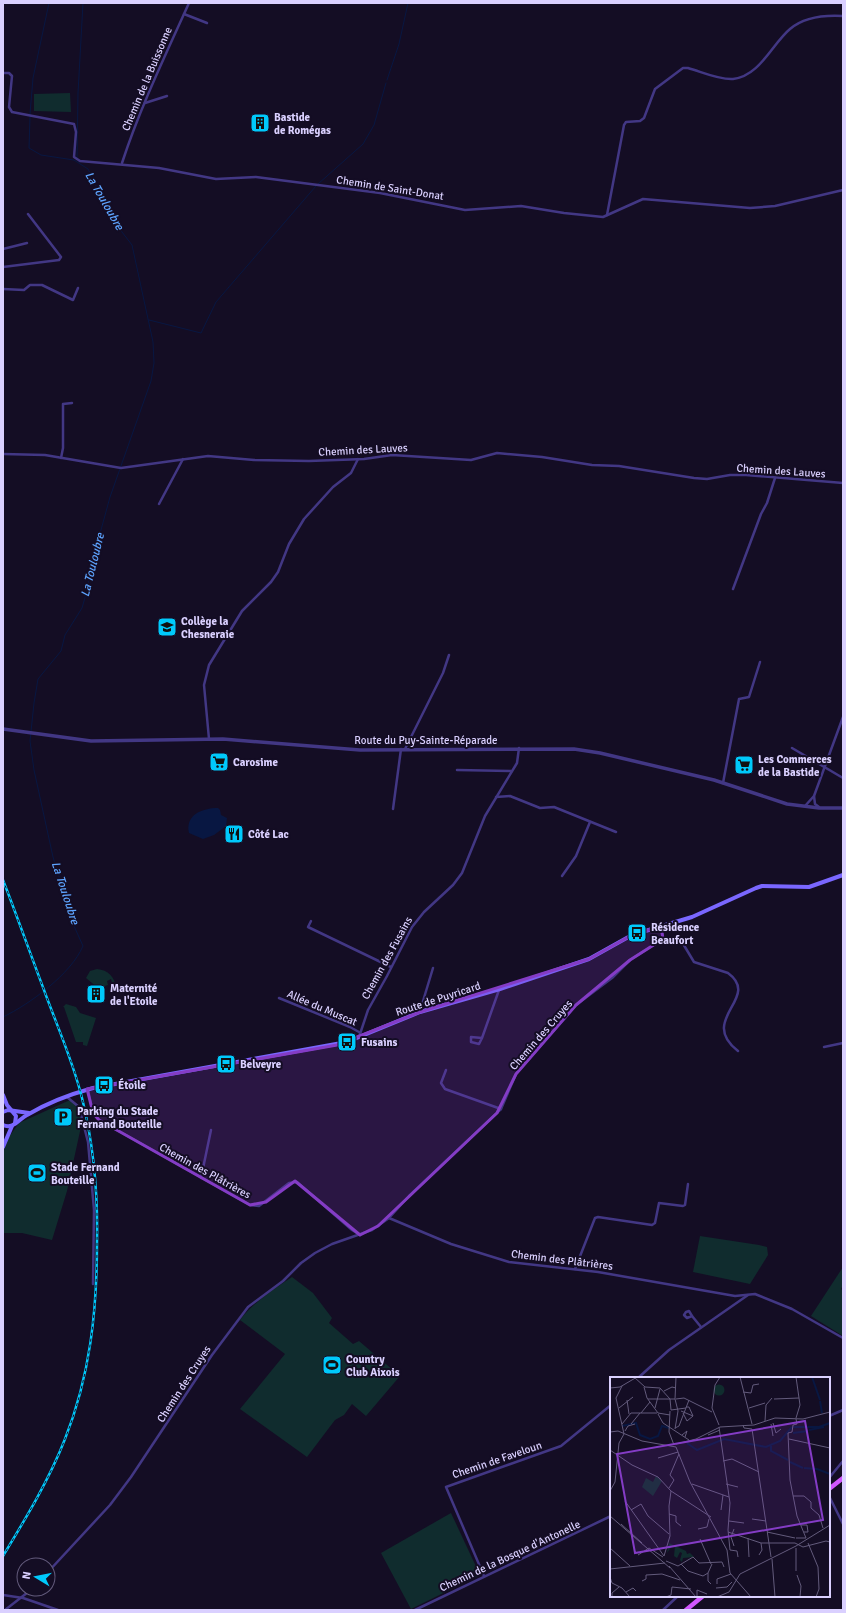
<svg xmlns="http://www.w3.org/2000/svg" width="846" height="1613" font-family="Signika,sans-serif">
	<rect width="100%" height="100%" fill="#140d24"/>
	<!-- green -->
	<g fill="#102c2e">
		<polygon points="34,94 70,93 71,112 34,111"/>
		<path d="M97,969c11,1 18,8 19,19l-3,6 -3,-3 4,-1 -3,-11 -4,2 1,4 -10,3 -12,-10 4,-7z"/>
		<polygon points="66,1004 76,1007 80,1013 96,1018 87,1046 83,1045 83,1042 76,1042 64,1007 63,1007"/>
		<polygon points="70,1100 77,1106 82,1122 67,1191 52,1240 22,1233 3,1233 3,1154 6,1141 19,1123"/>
		<polygon points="700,1236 759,1245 767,1247 768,1255 750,1284 693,1272"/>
		<polygon points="843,1267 843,1285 841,1289 843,1291 843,1336 811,1316"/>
		<path d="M292,1277l21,16 19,25 -3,5 24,21 6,-3 41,35 -34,40 -14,-12 -8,11 -9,5 -28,37 -67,-48 45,-55 -45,-34c14,-18 32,-30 52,-43z"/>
		<polygon points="451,1513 480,1575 411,1609 381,1553"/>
	</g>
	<!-- water -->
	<path fill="#081742" d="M218,808l2,2 1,5 6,3 -1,8 -12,9 -11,4 -14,-6c-4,-18 13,-25 29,-25z"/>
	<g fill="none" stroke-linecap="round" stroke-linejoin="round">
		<!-- stream -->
		<g stroke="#081742" stroke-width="1">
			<polyline points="387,80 399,44 408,3"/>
			<polyline points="30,114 33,78 49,3"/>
			<polyline points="77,158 78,93 83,3"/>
			<polyline points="318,184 363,144 374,125 386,83"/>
			<polyline points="149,320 201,333 216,302 316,186"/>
			<path d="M3,1017c27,-13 68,-43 80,-71l-9,-20 -21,-69 -19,-87 -4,-29 4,-38 4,-24 23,-28 4,-16 17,-27 4,-14 9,-42 15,-55 41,-116 3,-18 -1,-21 -21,-97 -20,-26 -24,-50 -14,-9 -33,-5 -12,-7 1,-31"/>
		</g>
		<!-- minor -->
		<g stroke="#423784" stroke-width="2.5">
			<polyline points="184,14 207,23"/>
			<polyline points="3,73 9,73 12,76 9,107 12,112 74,124 76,132 74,157 80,161 159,168 216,179 256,177 380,193 465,210 521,206 564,213 603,217 643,199 750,208 775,206 843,190"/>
			<polyline points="145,103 167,96"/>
			<path d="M122,163c18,-55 43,-107 67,-160"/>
			<path d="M607,215l17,-90 2,-3 14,-1 4,-3 11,-29 28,-21h5c14,4 31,12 45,11 27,-3 39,-35 57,-50 14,-12 36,-14 53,-13"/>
			<polyline points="3,249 27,243"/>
			<polyline points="3,267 59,260 61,257 28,214"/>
			<polyline points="3,289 24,290 30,285 42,285 73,300 78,288"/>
			<polyline points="3,454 45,455 121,468 208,456 254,460 309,461 364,459 392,455 471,460 497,453 542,457 592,465 619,466 694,478 707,479 730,475 746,475 843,483"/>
			<polyline points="61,458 63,448 63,404 72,403"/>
			<polyline points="159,504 183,459"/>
			<polyline points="733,589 761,514 767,503 775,478"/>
			<polyline points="209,739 204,685 209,665 242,611 271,582 278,572 289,544 304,519 333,487 351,473 358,459"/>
			<polyline points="792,748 843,778"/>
			<polyline points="405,749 443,673 449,655"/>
			<polyline points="457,770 511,771"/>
			<polyline points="723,783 739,699 749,697 760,662"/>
			<polyline points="814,796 815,804 819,807"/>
			<polyline points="496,797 510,796 540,808 554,807 616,832"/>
			<polyline points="805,806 814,796 843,717"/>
			<polyline points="393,809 401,749"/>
			<polyline points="562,876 576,856 590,822"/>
			<polyline points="311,921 308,927 391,967"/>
			<path d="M663,939l3,4 16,-1 12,20 34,11c34,25 -31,46 10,78"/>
			<polyline points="279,998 350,1027 359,1032"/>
			<polyline points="420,1011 433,968"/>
			<polyline points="359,1037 368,1010 387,976 412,927 424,912 453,885 462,873 485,816 517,763 519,748"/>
			<polyline points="482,1038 471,1037 471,1042 479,1044 482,1038 499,990 500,989"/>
			<polyline points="824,1047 843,1043"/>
			<polyline points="446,1070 441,1083 445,1089 501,1109"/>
			<polyline points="88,1090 93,1113 99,1120 250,1205 259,1206 289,1183 297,1182 352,1230 360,1235"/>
			<polyline points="67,1097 79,1107 88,1142 94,1210 93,1284"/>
			<polyline points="201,1178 211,1130"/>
			<polyline points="389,1218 451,1244 509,1262 598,1272 735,1296 755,1294 792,1309 843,1338"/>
			<polyline points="575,1269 595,1218 598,1217 652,1225 655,1223 659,1203 683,1206 685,1205 688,1184"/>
			<polygon points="689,1311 692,1316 687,1318 684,1315 686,1312"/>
			<polyline points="692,1316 701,1327"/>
			<polyline points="638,1378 669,1350 748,1295"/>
			<polyline points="829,1416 843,1410"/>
			<polyline points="829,1478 843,1461"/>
			<polyline points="829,1496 843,1524"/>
			<polyline points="48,1572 110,1505 131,1477 212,1355 248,1307 283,1281 301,1263 315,1253 332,1244 372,1230 389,1218 409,1196 501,1109 516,1074 576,1005 612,978 630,960 663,939 661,926"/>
			<polyline points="484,1576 446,1487 561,1446 611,1405"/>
			<polyline points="3,1595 23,1598 58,1610"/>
			<polyline points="5,1610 32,1589"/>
			<polyline points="415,1610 611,1516"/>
			<polyline points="663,1610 678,1596"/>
		</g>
		<!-- tertiary -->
		<polyline stroke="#423784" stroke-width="3.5" points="3,729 91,741 223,739 360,750 574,749 600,753 714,780 787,804 819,808 843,808"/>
		<!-- secondary -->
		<g stroke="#7a67ff" stroke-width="4">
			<polyline points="3,1095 7,1105 16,1116 15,1123"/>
			<polyline points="3,1112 8,1110 29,1113"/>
			<path d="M3,1125c10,5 16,-6 24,-10 20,-12 44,-21 66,-27l254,-46 73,-30 80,-23 89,-30 43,-24 60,-18 64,-29 6,-2 47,1 34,-12"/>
			<polyline points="3,1147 12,1126"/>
		</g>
		<!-- primary -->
		<g stroke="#d157ff" stroke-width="4.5">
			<polyline points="829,1489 843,1478"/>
			<polyline points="686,1610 703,1596"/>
		</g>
		<defs>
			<path id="rail" d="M3,880c14,36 27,73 41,110 13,36 29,71 38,108 12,48 16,96 15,145 0,68 -7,133 -32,196 -16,41 -39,79 -62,117"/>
		</defs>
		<!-- rail casing -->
		<use href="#rail" stroke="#00c9fb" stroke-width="2.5"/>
		<!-- rail -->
		<use href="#rail" stroke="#140d24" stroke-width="1" stroke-dasharray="3" stroke-linecap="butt"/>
	</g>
	<!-- marked area -->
	<path fill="#843cc5" fill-opacity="0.2" stroke="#843cc5" stroke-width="3" stroke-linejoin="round" d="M661,926l2,13 -33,21 -54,45 -60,69 -19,39 -119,113 -18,9 -65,-54 -29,21 -16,3 -151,-85 -6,-7 -6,-24 250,-44 83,-33 169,-53 43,-24z"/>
	<!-- icons -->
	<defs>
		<symbol id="building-square" viewBox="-11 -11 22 22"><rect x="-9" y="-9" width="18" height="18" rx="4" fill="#00c9fb" stroke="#140d24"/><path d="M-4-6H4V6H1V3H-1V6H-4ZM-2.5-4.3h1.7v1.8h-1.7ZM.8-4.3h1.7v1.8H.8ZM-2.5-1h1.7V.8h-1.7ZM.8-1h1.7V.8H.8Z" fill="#111"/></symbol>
		<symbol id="school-square" viewBox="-11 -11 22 22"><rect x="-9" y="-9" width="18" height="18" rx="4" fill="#00c9fb" stroke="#140d24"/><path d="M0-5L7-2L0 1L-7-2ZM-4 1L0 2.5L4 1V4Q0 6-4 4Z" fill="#111"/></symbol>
		<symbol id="supermarket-square" viewBox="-11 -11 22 22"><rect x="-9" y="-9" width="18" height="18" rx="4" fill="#00c9fb" stroke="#140d24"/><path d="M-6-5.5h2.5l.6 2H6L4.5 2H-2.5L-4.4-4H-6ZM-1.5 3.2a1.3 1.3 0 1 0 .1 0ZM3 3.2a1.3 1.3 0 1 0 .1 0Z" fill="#111"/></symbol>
		<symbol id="restaurant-square" viewBox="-11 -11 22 22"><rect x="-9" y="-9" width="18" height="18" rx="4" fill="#00c9fb" stroke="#140d24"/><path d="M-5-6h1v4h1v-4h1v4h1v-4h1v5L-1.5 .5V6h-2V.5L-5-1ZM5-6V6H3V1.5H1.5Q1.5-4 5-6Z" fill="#111"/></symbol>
		<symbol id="bus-square" viewBox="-11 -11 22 22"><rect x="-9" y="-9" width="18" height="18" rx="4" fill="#00c9fb" stroke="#140d24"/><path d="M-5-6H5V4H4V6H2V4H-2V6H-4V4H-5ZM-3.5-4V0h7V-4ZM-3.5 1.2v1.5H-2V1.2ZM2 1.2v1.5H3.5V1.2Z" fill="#111"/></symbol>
		<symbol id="parking-square" viewBox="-11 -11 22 22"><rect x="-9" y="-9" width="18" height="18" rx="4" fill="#00c9fb" stroke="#140d24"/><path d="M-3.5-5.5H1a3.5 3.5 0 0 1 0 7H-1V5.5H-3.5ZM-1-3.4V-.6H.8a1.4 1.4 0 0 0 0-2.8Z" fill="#111"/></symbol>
		<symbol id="stadium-square" viewBox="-11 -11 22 22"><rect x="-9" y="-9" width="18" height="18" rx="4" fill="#00c9fb" stroke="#140d24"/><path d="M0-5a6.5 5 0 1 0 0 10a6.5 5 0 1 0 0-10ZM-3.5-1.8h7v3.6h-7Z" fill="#111"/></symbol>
	</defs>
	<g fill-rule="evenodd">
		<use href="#building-square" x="249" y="112" width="22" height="22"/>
		<use href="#school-square" x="156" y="616" width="22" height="22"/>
		<use href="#supermarket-square" x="208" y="751" width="22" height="22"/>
		<use href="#supermarket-square" x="733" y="754" width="22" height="22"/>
		<use href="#restaurant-square" x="223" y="823" width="22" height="22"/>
		<use href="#bus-square" x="626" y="922" width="22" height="22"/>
		<use href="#building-square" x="85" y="983" width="22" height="22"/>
		<use href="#bus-square" x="336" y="1031" width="22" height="22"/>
		<use href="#bus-square" x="215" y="1053" width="22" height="22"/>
		<use href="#bus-square" x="93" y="1074" width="22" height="22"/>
		<use href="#parking-square" x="52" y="1106" width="22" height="22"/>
		<use href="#stadium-square" x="26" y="1162" width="22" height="22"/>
		<use href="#stadium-square" x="321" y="1354" width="22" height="22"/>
	</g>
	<g text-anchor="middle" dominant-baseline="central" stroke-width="4" stroke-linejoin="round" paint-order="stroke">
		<!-- street labels -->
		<g font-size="11" fill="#dad0ff" stroke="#140d24">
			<text transform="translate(147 79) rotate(-67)">Chemin de la Buissonne</text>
			<text transform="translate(390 188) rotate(9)">Chemin de Saint-Donat</text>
			<text transform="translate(363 450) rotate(-3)">Chemin des Lauves</text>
			<text transform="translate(781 471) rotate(4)">Chemin des Lauves</text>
			<text x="426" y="740">Route du Puy-Sainte-Réparade</text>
			<text transform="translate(387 958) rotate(-61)">Chemin des Fusains</text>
			<text transform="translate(438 999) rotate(-18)">Route de Puyricard</text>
			<text transform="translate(322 1008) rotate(23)">Allée du Muscat</text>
			<text transform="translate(541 1035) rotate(-49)">Chemin des Cruyes</text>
			<text transform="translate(205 1171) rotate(29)">Chemin des Plâtrières</text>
			<text transform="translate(562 1260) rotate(7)">Chemin des Plâtrières</text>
			<text transform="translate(184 1384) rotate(-57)">Chemin des Cruyes</text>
			<text transform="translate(497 1460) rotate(-19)">Chemin de Faveloun</text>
			<text transform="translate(510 1556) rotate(-25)">Chemin de la Bosque d'Antonelle</text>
		</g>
		<!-- poi labels -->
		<g font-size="11" font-weight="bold" fill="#dad0ff" stroke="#140d24" text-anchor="start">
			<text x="274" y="117">Bastide<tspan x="274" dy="13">de Romégas</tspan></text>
			<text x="181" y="621">Collège la<tspan x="181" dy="13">Chesneraie</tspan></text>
			<text x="758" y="759">Les Commerces<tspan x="758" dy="13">de la Bastide</tspan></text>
			<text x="233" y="762">Carosime</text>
			<text x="248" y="834">Côté Lac</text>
			<text x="651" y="927">Résidence<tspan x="651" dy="13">Beaufort</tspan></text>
			<text x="110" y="988">Maternité<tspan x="110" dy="13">de l'Etoile</tspan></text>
			<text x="361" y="1042">Fusains</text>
			<text x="240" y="1064">Belveyre</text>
			<text x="118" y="1085">Étoile</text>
			<text x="77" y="1111">Parking du Stade<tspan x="77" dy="13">Fernand Bouteille</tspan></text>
			<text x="51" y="1167">Stade Fernand<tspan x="51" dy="13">Bouteille</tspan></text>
			<text x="346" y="1359">Country<tspan x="346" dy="13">Club Aixois</tspan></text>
		</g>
		<!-- water labels -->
		<g font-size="12" font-style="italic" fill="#5ea4ff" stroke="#140d24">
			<text transform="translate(104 201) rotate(60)">La Touloubre</text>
			<text transform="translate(93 565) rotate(-76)">La Touloubre</text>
			<text transform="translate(65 893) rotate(72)">La Touloubre</text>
		</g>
	</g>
	<!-- overview -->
	<g transform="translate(610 1377)">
		<rect width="220" height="220" fill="#140d24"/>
		<path d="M103.5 13a5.5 5.5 0 1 1 11 0a5.5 5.5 0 1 1-11 0ZM46,99l6,5 -9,15 -11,-9 4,-9 7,4zM59,166l17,8 1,3 3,-1 4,4 -11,1 -1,4 -2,-2 2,-7 -2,-1 -3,6 -3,-2 1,-10h-3l-5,7z" fill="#102c2e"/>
		<path fill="none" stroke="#081742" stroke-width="2" d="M202,0l8,23M210,24l2,12M12,49l14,-3 4,12 10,4 8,-3 4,-10 7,2M183,50h26l11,-4M199,53l15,-3M183,56l15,-2M77,66l10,7 27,-11 42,8 14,-6 12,-14M161,69v5l17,9M180,85l13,6M194,91l13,1 13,5"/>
		<path fill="none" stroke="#635b7c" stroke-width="1" d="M24,0l11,10M130,0l12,47M220,3v14M34,10l3,11 11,15M35,10l15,1M0,11l10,-1 17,-10M50,11l10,11 1,11M54,14l8,-4 4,1M133,15l8,1 2,-8 6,-1M38,22h27M66,22l8,-1 28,14M164,22l25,-1M17,23l2,14M76,30h3l4,9M9,31l14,-11M45,31l5,-19M139,31l16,-5M61,33l15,-2M60,34l-1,21 5,13M71,34l12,5M31,36l9,-11M48,36l12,2M73,36l4,8 6,-5M48,37l5,9 26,17M186,41l4,-13 -4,-28M155,44l1,-16 6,-7M163,46l3,10 5,-4M12,47l9,-11h26M21,47l9,-11M161,47l2,12M109,48l-7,-17 3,-23 5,-8M133,48l1,3 8,1 19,128M109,50l11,76 -2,27 2,20M110,50l34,-2 21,-7 28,1 27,-7M65,51l4,-2 10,-26M65,52l3,-18 -3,-12 1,-22M15,54l3,-5 7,-2M0,55l8,-1 24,10 34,6 14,35 37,68 3,23 21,24M72,58l5,-4 -2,6M98,58l12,-5M179,62l41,9M66,67l20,-5 24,-12M0,73l22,15 26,12 13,14 40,26M48,81l20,-6M113,84l9,-2 27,13M82,107l37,13M116,107l12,3M59,111l5,-8 -4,-5 9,-21M0,114l5,-9 4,-39 5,-9 -8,-36 6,-12M183,119h11l7,6v6l8,7 4,13M15,124l39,55M21,133l10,-6 7,12 21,18M111,133l2,-15M59,137l7,2v6l5,4M0,139l60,52M142,142l14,2M119,144l15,2M11,147l21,19M191,148h6l1,7h-4M88,152l9,-2 2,-8M118,155l33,11h34l8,4 23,-6 4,1M157,155l28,6M138,161l1,19M186,161h10l-9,-22 -7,-36 -2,-47 4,-1 1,-7 4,-1 -1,-5M90,162l11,25M198,166l10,24 1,22 -3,8M124,169l-3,-9 3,-8M0,171l20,18M120,173l7,1 1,6M28,178l11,-7 14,9M149,178l3,-5 -1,-7M54,179l6,-20 -1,-30 2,-15M162,182l3,38M56,184l12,5 15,-9 6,6 23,-1 2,5M71,187l7,7 15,5 5,-3 4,-9M59,189l27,31M0,192l55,-6M186,194v-23M98,196v8l3,3M187,198l4,11 -1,11M0,200l2,6 10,5 8,9M32,204l4,-2v-4l16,-1 18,6M107,207v-5l14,-5M106,211l11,-1 5,-5M16,215l7,-4 3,3M87,219v-6l10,4M2,220v-4l7,-6M56,220l5,-2 1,-8 19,2M107,220l12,-5 11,-18 56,-28 34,-21"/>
		<path fill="#843cc5" fill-opacity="0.15" stroke="#843cc5" stroke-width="2" d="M195,44l18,99 -188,33 -18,-99z"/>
		<rect width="220" height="220" fill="none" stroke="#dad0ff" stroke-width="2"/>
	</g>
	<!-- border -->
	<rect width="846" height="1613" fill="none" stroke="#dad0ff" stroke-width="8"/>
	<!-- north arrow -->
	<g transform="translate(36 1577) rotate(280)"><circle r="19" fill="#140d24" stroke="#635b7c"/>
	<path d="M0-3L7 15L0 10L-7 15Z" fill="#00c9fb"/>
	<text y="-6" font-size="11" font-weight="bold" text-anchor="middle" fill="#dad0ff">N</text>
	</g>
</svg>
